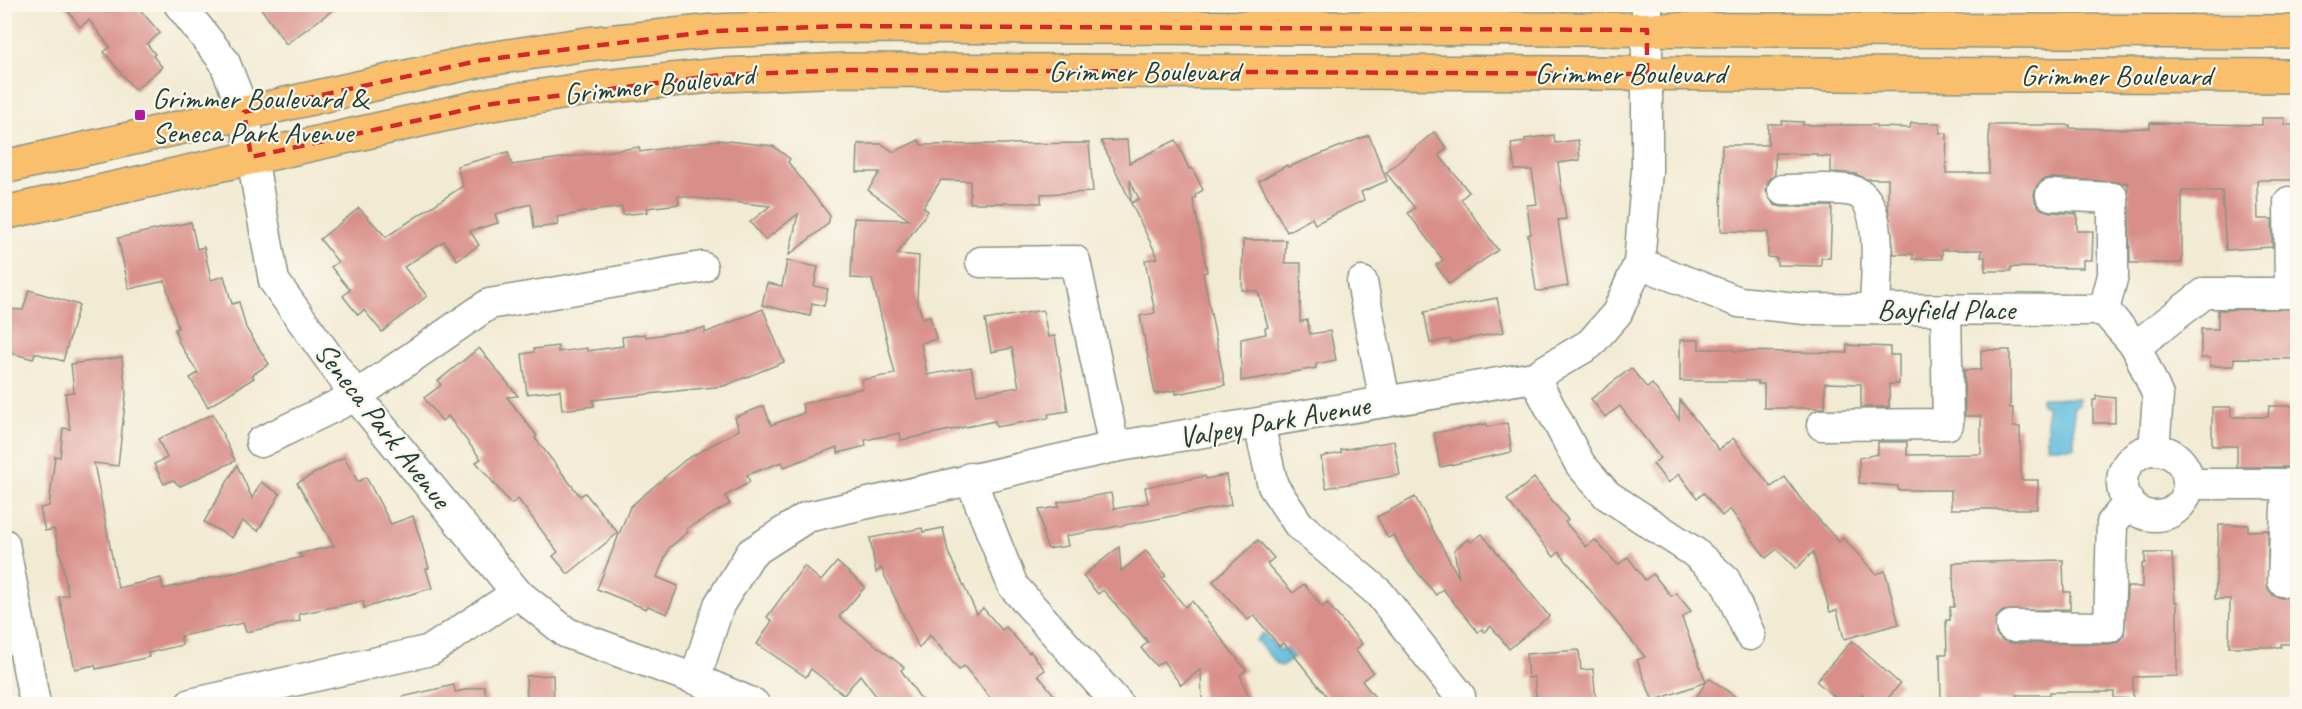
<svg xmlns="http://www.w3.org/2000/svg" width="2302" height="709" font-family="Caveat,sans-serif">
	<rect width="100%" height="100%" fill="#fbf7ec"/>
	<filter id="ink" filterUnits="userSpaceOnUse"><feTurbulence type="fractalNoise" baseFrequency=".0167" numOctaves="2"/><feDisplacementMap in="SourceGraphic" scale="12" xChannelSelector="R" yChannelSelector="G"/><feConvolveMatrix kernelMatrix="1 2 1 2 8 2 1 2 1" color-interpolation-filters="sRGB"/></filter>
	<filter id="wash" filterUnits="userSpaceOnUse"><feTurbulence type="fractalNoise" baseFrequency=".008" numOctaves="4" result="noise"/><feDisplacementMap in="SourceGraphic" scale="24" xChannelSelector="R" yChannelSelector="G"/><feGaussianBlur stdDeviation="1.35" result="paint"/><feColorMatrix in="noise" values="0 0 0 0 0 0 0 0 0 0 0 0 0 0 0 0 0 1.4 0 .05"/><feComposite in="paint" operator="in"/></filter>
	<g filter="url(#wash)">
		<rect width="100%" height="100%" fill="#f2ebd4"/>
		<!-- water -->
		<g fill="#5fbbdd" stroke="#3f7c88" stroke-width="1.5">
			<polygon points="2041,398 2079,398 2079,405 2074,406 2074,447 2047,447 2047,406 2041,405"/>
			<polygon points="1263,633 1279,650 1286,648 1294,658 1282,666 1278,665 1256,640"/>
		</g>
		<g id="blocks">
			<!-- building -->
			<g fill="#d98f89">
				<polygon points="63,4 135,4 160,33 147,44 155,54 153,56 162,67 135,90 104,52 110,47 89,20 80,27"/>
				<polygon points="258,4 341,4 286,44"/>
				<polygon points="2262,118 2285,118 2285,125 2295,125 2298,180 2257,180 2258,219 2272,219 2272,247 2226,250 2222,191 2182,191 2182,263 2130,263 2128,183 2052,178 2044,179 2037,185 2034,194 2035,202 2041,209 2050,212 2077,214 2077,231 2093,231 2092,260 2083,260 2083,268 2011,267 2011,271 1985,271 1985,257 1981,257 1982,250 1942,250 1942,259 1913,259 1913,254 1894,254 1888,206 1888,179 1866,179 1856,174 1831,172 1831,157 1817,156 1817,154 1775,153 1775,175 1768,181 1766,191 1774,205 1783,207 1832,206 1830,258 1821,258 1821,266 1777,265 1777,258 1768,257 1768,232 1721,231 1722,145 1768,145 1768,124 1782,124 1782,121 1803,122 1803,125 1876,125 1876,127 1910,128 1911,123 1940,123 1940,133 1947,133 1946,173 1989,173 1989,125 2070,125 2070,128 2114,129 2150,128 2150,123 2262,125"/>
				<polygon points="1434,132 1447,148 1439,155 1469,192 1461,199 1498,250 1449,284 1436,265 1443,260 1408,213 1415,208 1386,173"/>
				<polygon points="1369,135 1387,181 1361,192 1364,200 1315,224 1312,218 1287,232 1259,181 1287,165 1288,167"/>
				<polygon points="1554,135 1555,143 1578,140 1580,160 1558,163 1566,219 1558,220 1568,286 1539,291 1536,290 1528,235 1531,234 1527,205 1537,204 1532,170 1515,170 1511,144 1525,142 1525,139"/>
				<polygon points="718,140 773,146 790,159 788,162 830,216 828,224 789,255 798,214 765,240 750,222 770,206 678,196 679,204 647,208 648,212 623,215 622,207 585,212 557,217 558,225 534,228 531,204 495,214 498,223 470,231 479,245 457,260 444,241 404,267 427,296 382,332 364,310 358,315 343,296 350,290 331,267 338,262 320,239 359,208 386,237 463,186 457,166 508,152 512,165 639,147 640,152"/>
				<polygon points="919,140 921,145 1089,143 1093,192 1041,194 1041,203 970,203 970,181 941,180 923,207 928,211 897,254 919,256 917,300 922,318 930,316 936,339 921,343 927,375 971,367 977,394 1019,387 1012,348 991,352 985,320 1043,310 1048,337 1055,336 1068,411 1048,414 1049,418 996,427 995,421 901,440 900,433 865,440 866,446 838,453 837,447 784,467 782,462 747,475 750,482 725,496 730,504 686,529 688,532 669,548 657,577 678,586 667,614 648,606 646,609 597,589 630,507 685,460 739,430 735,417 764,406 771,425 804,413 802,404 863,388 861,380 895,374 872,279 851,278 854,218 909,220 868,190 880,172 857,172 858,144 882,144 894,152"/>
				<polygon points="1127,140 1129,163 1176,140 1189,169 1192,168 1203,190 1195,195 1196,198 1193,199 1207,272 1203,273 1225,385 1176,394 1176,390 1155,394 1140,316 1155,313 1145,260 1158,258 1131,203 1139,199 1130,180 1131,202 1101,141"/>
				<polygon points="191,222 197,249 204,247 211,280 224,276 232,304 239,302 246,328 269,364 252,375 254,378 208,407 190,378 198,373 178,341 175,329 178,328 165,281 129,289 118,238"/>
				<polygon points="1243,240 1286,240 1285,263 1301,263 1300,322 1307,320 1310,334 1330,331 1336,360 1316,364 1316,368 1241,381 1241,339 1266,334 1265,328 1268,327 1258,291 1242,290"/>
				<polygon points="787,261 818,267 814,286 828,289 824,306 812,303 810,316 762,305 767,283 782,286"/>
				<polygon points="29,290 79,305 63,361 35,353 33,359 4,351 4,309 23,310"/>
				<polygon points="1497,298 1504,332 1451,342 1450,339 1430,343 1424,312"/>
				<polygon points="2298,308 2298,359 2234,358 2234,366 2210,366 2210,358 2201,358 2201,329 2218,329 2218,310"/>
				<polygon points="763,309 784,362 724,386 593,400 594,406 562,410 560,390 527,394 522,354 534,352 534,349 558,346 558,352 587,348 587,351 623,346 622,337 645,334 646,337 705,328 705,333"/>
				<polygon points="1680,340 1699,340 1699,349 1733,349 1734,351 1847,353 1847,345 1890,347 1890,355 1899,355 1899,384 1889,384 1889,407 1861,407 1861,384 1825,383 1825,408 1764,408 1764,384 1758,384 1758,381 1680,381"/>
				<polygon points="479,348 518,396 507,397 537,436 535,438 580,496 585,493 618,533 568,574 553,556 558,552 518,499 511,504 476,462 481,459 448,416 442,421 424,398 441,385 438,381"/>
				<polygon points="1981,350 2010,350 2010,408 2013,408 2013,427 2020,427 2021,480 2038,480 2037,509 1951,509 1951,490 1898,490 1898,486 1859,483 1859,458 1878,454 1878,442 1907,442 1907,455 1981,454 1981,416 1965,416 1964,370 1981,370"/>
				<polygon points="122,357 126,394 118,466 94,463 118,588 161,578 163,589 303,557 298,554 334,546 297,483 344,457 358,482 366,477 391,524 413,516 429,568 426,569 432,588 364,608 363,601 299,614 300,621 246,632 243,623 181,636 182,645 148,653 149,657 96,669 95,665 75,669 59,597 68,595 61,557 54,529 45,531 40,508 49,506 55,456 60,457 63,428 70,429 65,393 74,392 71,364"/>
				<polygon points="1631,368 1647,388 1652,384 1679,419 1680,400 1719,450 1733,438 1771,487 1785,477 1803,502 1839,542 1843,538 1876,574 1885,571 1899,624 1844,639 1837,610 1830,612 1813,552 1796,569 1777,549 1766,558 1730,509 1722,516 1704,493 1697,498 1679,474 1668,483 1653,464 1660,458 1620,406 1605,417 1591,399"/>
				<polygon points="2096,396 2115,398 2115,423 2093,423 2093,400 2096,400"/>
				<polygon points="2269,406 2298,406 2298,471 2287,467 2237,467 2237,446 2212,446 2212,407 2231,407 2231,417 2268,417"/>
				<polygon points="213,414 235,461 180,486 173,480 164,484 154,464 167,458 158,439"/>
				<polygon points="1507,423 1512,452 1440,467 1434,433 1487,424 1487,427"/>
				<polygon points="1394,441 1400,475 1326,488 1321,457 1341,453 1341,450"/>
				<polygon points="237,465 252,498 261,482 280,494 258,531 242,521 232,538 204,522"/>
				<polygon points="1226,475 1231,505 1066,536 1068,546 1048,549 1044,539 1039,510 1059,507 1058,502 1111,493 1114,509 1148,503 1145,487 1205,476 1206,479"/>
				<polygon points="1534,478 1568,520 1565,522 1586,547 1595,540 1618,565 1628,557 1645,580 1653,574 1671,596 1676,593 1691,611 1682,618 1706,682 1653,701 1637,660 1645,657 1559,552 1554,557 1507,500"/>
				<polygon points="1415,497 1459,578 1454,550 1468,539 1471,542 1482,534 1549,616 1509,649 1491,626 1484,632 1482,629 1478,632 1443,589 1436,595 1406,558 1394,535 1388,538 1377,517"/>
				<polygon points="2219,525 2248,525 2248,531 2268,530 2268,588 2273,595 2282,598 2290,596 2298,591 2298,644 2281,644 2281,647 2229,647 2230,599 2215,599"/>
				<polygon points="922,528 923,532 943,528 948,552 977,614 983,608 1002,630 1006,627 1029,653 1030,651 1045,670 1038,675 1062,705 996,705 964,666 959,670 930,635 919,648 881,568 876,573 870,538"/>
				<polygon points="1258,540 1274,558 1267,564 1293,593 1304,584 1322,607 1327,603 1362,644 1355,650 1373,672 1362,681 1381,705 1334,705 1284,643 1279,646 1254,615 1248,620 1213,581"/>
				<polygon points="1119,547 1121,571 1146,551 1166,576 1162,578 1185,607 1192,601 1246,670 1240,675 1252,705 1202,705 1201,669 1181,685 1163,661 1156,666 1141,648 1148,642 1103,590 1098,594 1083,576"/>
				<polygon points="2145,553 2172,553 2175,602 2177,602 2177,676 2133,677 2133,699 2114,698 2114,692 2050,692 2050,695 2016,695 2016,701 1979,700 1979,705 1941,703 1940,654 1947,654 1946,620 1950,620 1950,607 1954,607 1953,563 2063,560 2064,592 2070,592 2070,609 2003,611 1996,618 1996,634 2002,640 2011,643 2109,644 2118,642 2124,635 2127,587 2142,587 2142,564 2145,563"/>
				<polygon points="837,562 865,587 839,617 904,667 901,670 925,705 883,705 860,675 844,695 811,669 806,677 757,644 772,621 767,617 804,566 821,581"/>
				<polygon points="1852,641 1900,684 1882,705 1874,705 1862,694 1853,705 1844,705 1816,681"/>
				<polygon points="1579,650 1581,670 1593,669 1596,701 1537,705 1534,677 1528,678 1526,654"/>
				<polygon points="553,675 554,705 527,705 526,676"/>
				<polygon points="1709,678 1747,705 1691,705"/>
				<polygon points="454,685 455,692 484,686 488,705 403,705 402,697"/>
			</g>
		</g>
	</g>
	<g filter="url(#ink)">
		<use href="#blocks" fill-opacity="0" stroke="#889484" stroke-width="1.5"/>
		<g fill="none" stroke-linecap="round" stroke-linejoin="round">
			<defs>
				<g id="minor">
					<polyline points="179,4 224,61 244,112 274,281 356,396 517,593 567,633 695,679 754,704"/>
					<path d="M1783,190c20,0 51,-3 70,1 34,9 22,90 22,118"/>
					<polyline points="2051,195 2113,198 2113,275 2104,310"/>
					<polyline points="981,262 1075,261 1114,447"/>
					<polyline points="1639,263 1739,302 1805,309 2104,310 2136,346 2158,396 2154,450"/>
					<polyline points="1362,282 1385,402"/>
					<polyline points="2136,346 2205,293 2290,293 2289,202"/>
					<polyline points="1534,377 1580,464 1607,495 1694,552 1725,580 1750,635"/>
					<polyline points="1259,424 1273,486 1299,525 1379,593 1460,696"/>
					<polyline points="1822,425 1948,424 1946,309"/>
					<polyline points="261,442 356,396 489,304 702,267"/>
					<circle cx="2155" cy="483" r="33"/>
					<polyline points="970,478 1013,586 1118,704"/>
					<polyline points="2188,484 2287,484 2283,581"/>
					<polyline points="4,544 35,704"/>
					<polyline points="2011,626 2109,627 2112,523 2129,502"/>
					<polyline points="695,679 719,605 751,553 807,517 1114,447 1534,377 1590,344 1617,313 1639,263 1647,171 1647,4"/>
					<polyline points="191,704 431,650 517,593"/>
				</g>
				<g id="major">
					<polyline points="4,167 482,60 587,44 714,31 840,26 2298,32"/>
					<polyline points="4,213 492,104 593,88 720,75 847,70 2298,76"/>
				</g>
			</defs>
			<!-- minor casing -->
			<use href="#minor" stroke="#889484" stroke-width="33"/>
			<!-- major casing -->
			<use href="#major" stroke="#889484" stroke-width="36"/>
			<!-- minor -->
			<use href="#minor" stroke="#fff" stroke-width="30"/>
			<!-- major -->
			<use href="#major" stroke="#f9bf6d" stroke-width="33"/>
		</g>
	</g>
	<!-- marked area -->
	<path fill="none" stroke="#d62828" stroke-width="4.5" stroke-dasharray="12 8" stroke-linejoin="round" d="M840,26l807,4v44l-800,-4 -127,5 -228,29 -241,53 -7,-45 238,-52 232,-29z"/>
	<!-- markers -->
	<rect fill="#b5179e" stroke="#fbf7ec" stroke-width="2" x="134" y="109" width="12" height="12" rx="3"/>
	<g text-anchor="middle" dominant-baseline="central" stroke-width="4.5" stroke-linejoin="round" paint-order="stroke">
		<!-- street labels -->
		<g font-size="30" fill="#1f3d34" stroke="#fbf7ec">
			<text x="1144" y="71">Grimmer Boulevard</text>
			<text x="1630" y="73">Grimmer Boulevard</text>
			<text x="2116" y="75">Grimmer Boulevard</text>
			<text transform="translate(659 84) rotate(-6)">Grimmer Boulevard</text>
			<text x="1946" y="309">Bayfield Place</text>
			<text transform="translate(1274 421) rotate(-10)">Valpey Park Avenue</text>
			<text transform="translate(383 425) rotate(52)">Seneca Park Avenue</text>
		</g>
		<!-- poi labels -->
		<g font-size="30" fill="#1f3d34" stroke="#fbf7ec" text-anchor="start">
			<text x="152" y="98">Grimmer Boulevard &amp;<tspan x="152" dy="34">Seneca Park Avenue</tspan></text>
		</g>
	</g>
	<!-- margin -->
	<rect width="2302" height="709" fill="none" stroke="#fbf7ec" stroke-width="24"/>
</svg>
